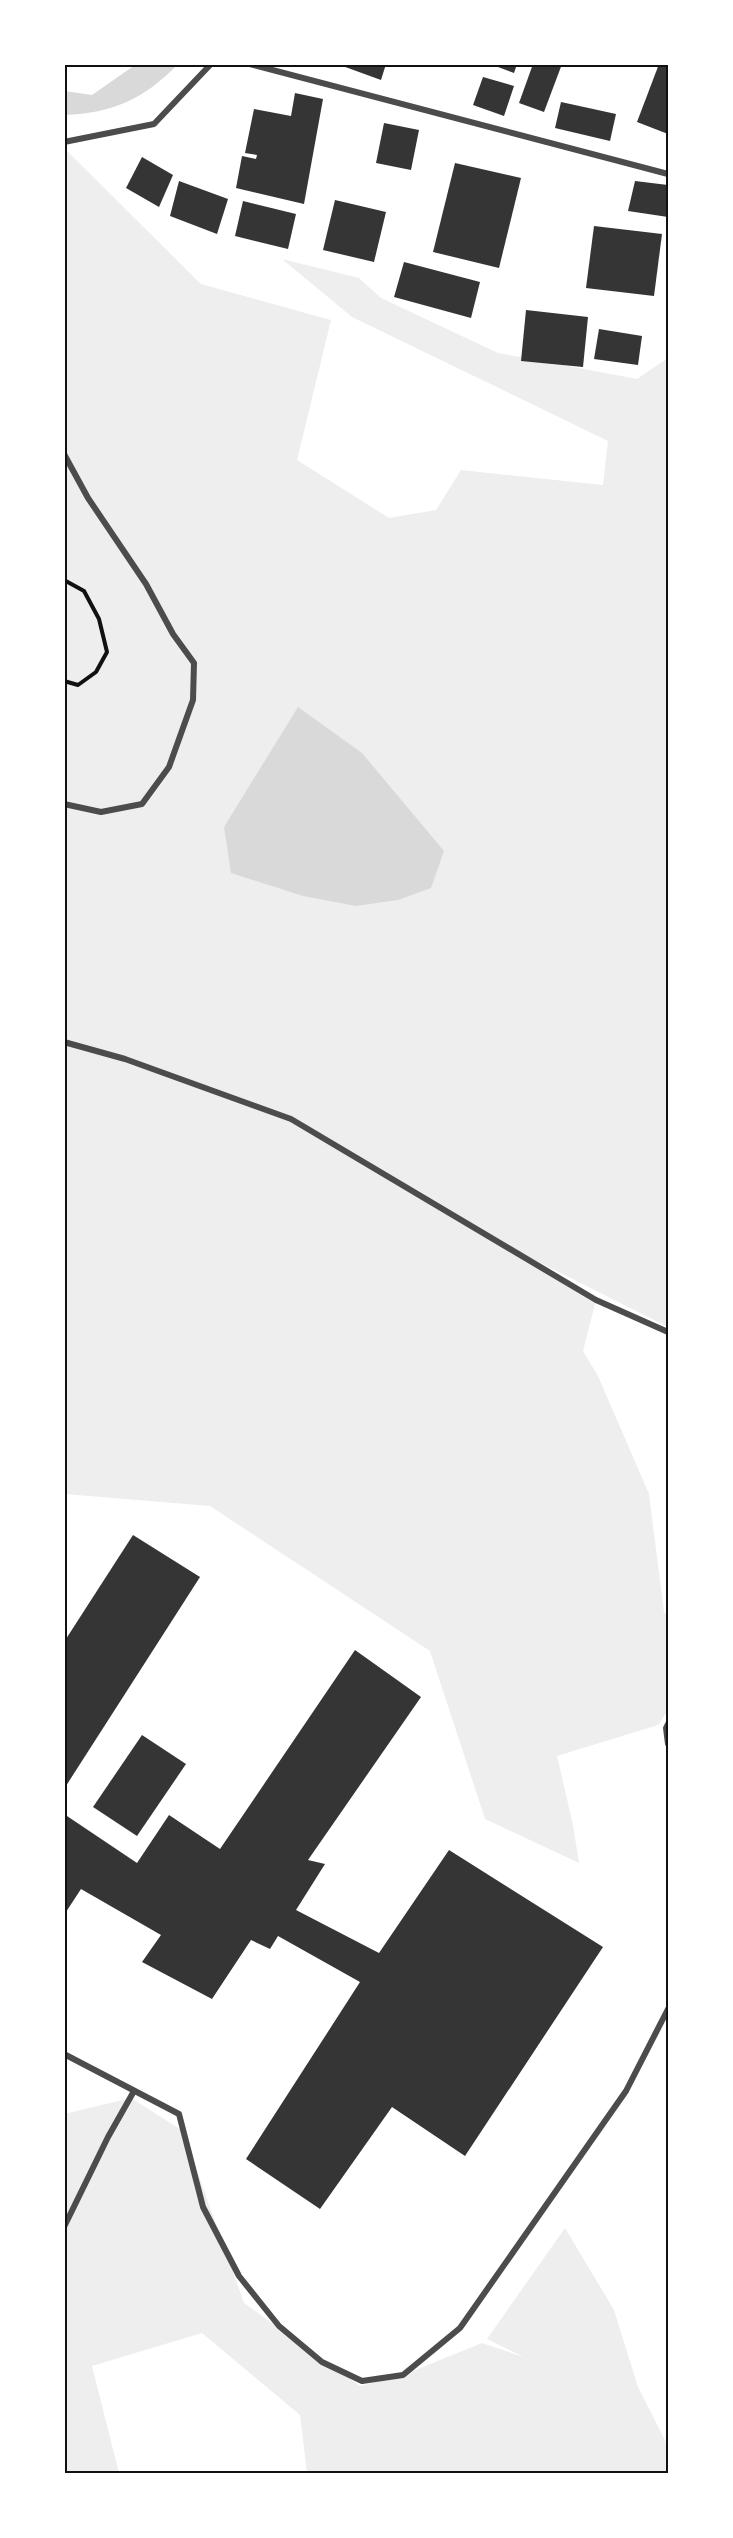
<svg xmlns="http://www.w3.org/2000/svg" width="733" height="2538" font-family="Quicksand,sans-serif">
	<rect width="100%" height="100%" fill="#fff"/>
	<!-- green -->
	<g fill="#eee">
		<polygon points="65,149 201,284 331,320 297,460 389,518 436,510 461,470 603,485 608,441 352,317 282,259 359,278 381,298 498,353 637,379 668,358 668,1327 497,1241 596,1300 583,1351 598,1376 649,1494 664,1612 668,1615 668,1710 658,1725 557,1756 573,1825 579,1863 485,1819 430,1651 210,1506 65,1494"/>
		<polygon points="131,2098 183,2131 244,2303 360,2386 403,2375 482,2343 524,2357 487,2339 565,2228 614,2310 638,2387 668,2446 668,2473 307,2473 300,2415 202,2333 92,2366 119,2473 65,2473 64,2114"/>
	</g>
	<!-- water -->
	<g fill="#d9d9d9">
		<path d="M135,65h42c-33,34 -64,48 -112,50v-24l27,4z"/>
		<polygon points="298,707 362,753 444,851 431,888 398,900 356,906 303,896 231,873 224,827"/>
	</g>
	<!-- building -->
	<g fill="#353535">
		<polygon points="337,64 386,64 381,80"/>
		<polygon points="490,64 517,64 514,73"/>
		<polygon points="533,64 562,64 544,112 519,103"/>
		<polygon points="659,64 668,64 668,134 637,122"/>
		<polygon points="483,77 514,86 504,116 473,105"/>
		<polygon points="295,93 323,99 304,204 236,188 242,156 256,159 257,155 245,153 254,109 291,116"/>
		<polygon points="561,102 616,114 610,141 555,128"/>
		<polygon points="384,123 419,130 411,170 376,163"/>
		<polygon points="142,157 173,175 159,207 126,188"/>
		<polygon points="455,163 521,178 499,268 433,252"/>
		<polygon points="179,181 228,199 217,234 170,216"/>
		<polygon points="635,181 668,185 668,217 628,211"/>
		<polygon points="335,200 386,212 374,262 323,250"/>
		<polygon points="243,201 296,214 288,249 235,236"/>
		<polygon points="594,226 662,234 654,296 586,288"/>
		<polygon points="404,262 480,282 471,318 394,297"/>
		<polygon points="526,310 588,317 583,367 521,361"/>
		<polygon points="599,329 642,336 638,365 594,359"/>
		<polygon points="133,1535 200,1577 64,1789 64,1642"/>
		<polygon points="355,1650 421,1697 308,1860 325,1864 296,1910 379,1953 449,1850 603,1947 465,2156 392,2107 320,2209 246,2159 360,1982 278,1936 270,1949 251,1940 212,1999 142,1962 161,1935 81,1889 64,1915 64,1814 137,1863 169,1815 220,1849"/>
		<polygon points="142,1735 186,1764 137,1836 93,1807"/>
	</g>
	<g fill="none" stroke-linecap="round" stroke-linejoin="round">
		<!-- path -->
		<polyline stroke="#111" stroke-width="4" points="64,580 84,591 99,619 107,652 96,672 78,685 64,681"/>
		<!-- minor -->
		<g stroke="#4c4c4c" stroke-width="6">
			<polyline points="250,64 668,174"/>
			<polyline points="64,142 154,124 211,64"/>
			<polyline points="64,454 88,498 146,584 173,634 194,663 193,700 169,767 142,804 101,812 64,804"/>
			<polyline points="64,1042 125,1059 291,1119 596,1300 668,1332"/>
			<polyline points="668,1724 666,1728 668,1744"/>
			<polyline points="64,2054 179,2114 203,2207 239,2276 279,2326 322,2362 362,2381 403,2375 460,2328 626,2091 668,2009"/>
			<polyline points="64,2227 108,2137 134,2091"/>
		</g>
	</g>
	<!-- border -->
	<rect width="733" height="2538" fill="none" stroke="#ffffff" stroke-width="132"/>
	<rect x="66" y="66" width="601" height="2406" fill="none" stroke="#111" stroke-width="2"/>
</svg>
